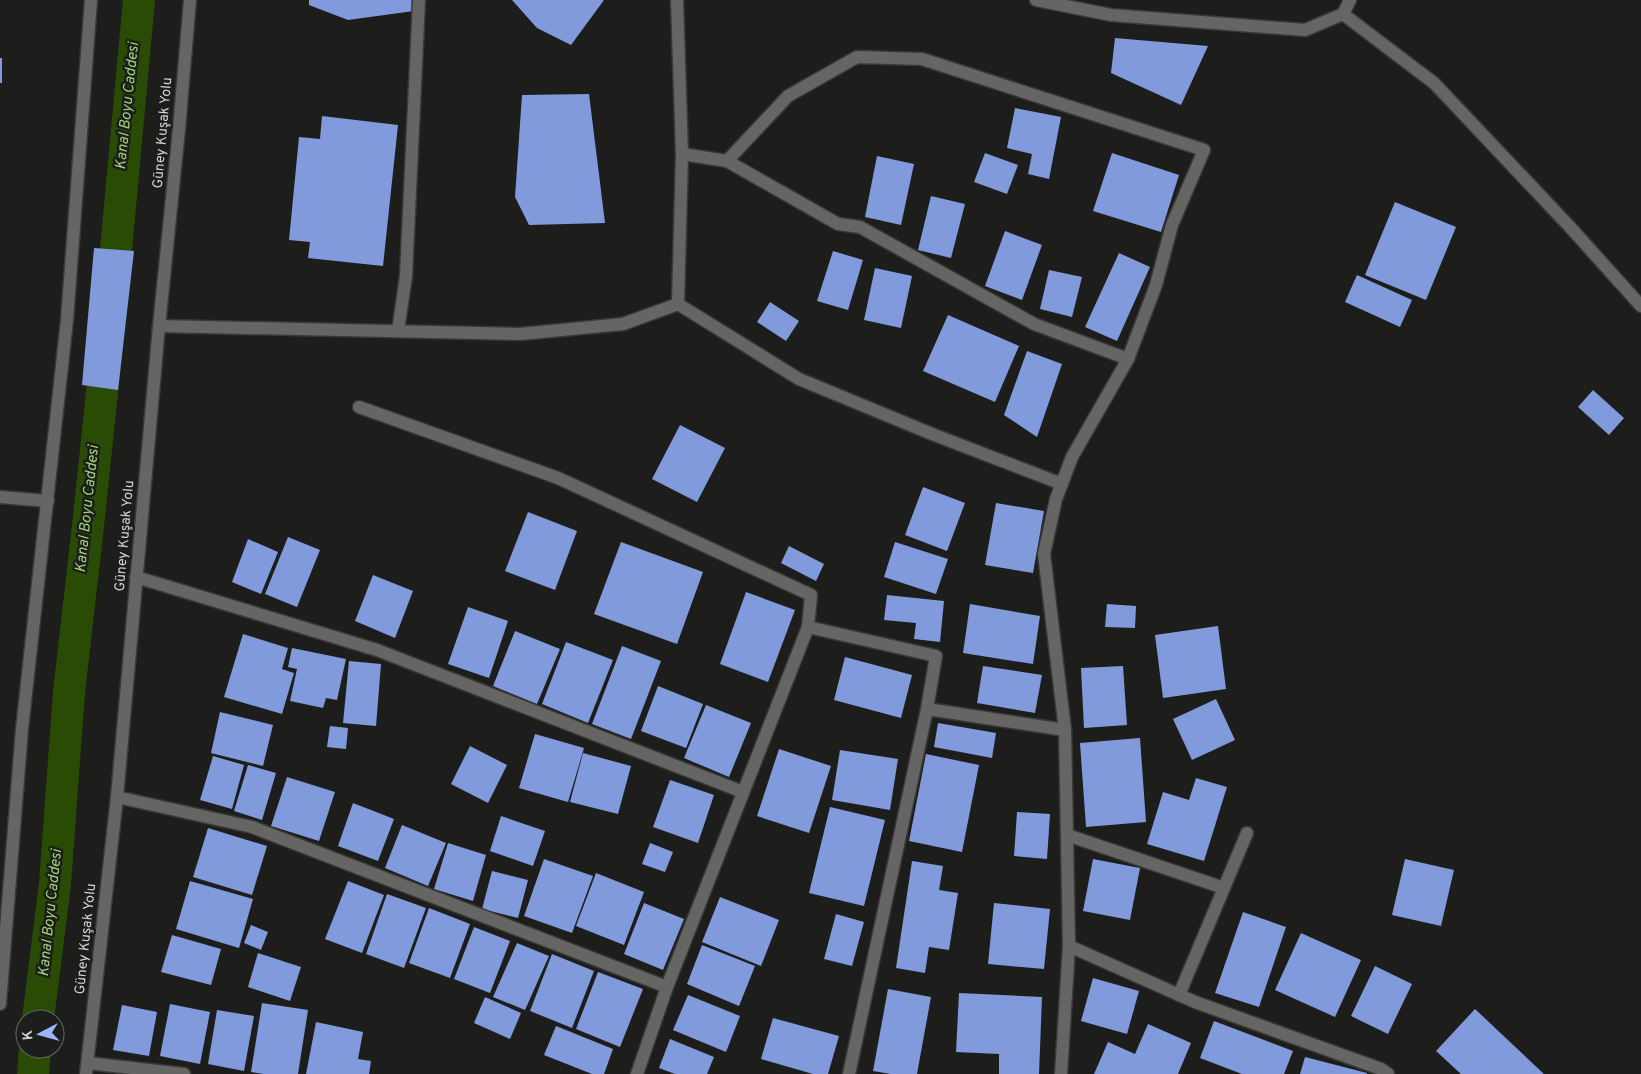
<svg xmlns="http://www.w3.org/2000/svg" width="1641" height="1074" font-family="Overpass,sans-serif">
	<rect width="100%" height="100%" fill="#1d1e1c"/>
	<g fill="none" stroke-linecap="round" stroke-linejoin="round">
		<!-- canal -->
		<g stroke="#294b03" stroke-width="32">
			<polyline points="112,293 139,0"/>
			<polyline points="38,1019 55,884 69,692 88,526 107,345"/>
			<polyline points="33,1074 35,1049"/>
		</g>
	</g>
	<!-- building -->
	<g fill="#819adc">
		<polygon points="309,0 420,0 421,10 348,20 309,5"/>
		<polygon points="512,0 604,0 571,45 537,28"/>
		<polygon points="1115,38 1208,46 1181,105 1111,73"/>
		<rect x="0" y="58" width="2" height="25"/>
		<polygon points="589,94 605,223 529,225 515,197 522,95"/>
		<polygon points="1015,108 1061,117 1049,179 1028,174 1032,154 1007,148"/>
		<polygon points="322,116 398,125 383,266 308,258 310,242 289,240 299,137 320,139"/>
		<polygon points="985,153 1018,165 1007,194 974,182"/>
		<polygon points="1112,153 1179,175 1161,232 1093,211"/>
		<polygon points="877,156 914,164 901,225 865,217"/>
		<polygon points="931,196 965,204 951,258 918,250"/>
		<polygon points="1395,202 1456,227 1426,300 1365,275"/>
		<polygon points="1005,231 1042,245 1022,300 985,286"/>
		<polygon points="94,248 134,251 118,390 82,385"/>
		<polygon points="833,251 863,260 848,310 817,301"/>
		<polygon points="1119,253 1150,267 1117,341 1085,327"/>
		<polygon points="875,268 912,276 901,328 864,320"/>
		<polygon points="1049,270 1082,277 1072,317 1040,309"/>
		<polygon points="1357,275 1412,300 1400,327 1345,302"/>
		<polygon points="770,302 799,321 786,341 757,322"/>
		<polygon points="948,315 1019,346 995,402 923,371"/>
		<polygon points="1027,351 1062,364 1037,437 1004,415"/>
		<polygon points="1593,390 1624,418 1609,435 1578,407"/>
		<polygon points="680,425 725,448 697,502 652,479"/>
		<polygon points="923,487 965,503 947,551 905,535"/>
		<polygon points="996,503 1044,511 1033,573 985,565"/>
		<polygon points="528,512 577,531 555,590 505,571"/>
		<polygon points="288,537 320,550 297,607 265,594"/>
		<polygon points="248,539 278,552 261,594 232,582"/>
		<polygon points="621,542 703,572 677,644 594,614"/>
		<polygon points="895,542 948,559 936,594 884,577"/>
		<polygon points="789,546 824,564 816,581 781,563"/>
		<polygon points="373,575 413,591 395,638 355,621"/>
		<polygon points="746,592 795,610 768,682 720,664"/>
		<polygon points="887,595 944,601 940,642 914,639 916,623 884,620"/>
		<polygon points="970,604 1040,616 1033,664 963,653"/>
		<polygon points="1107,604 1136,606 1135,628 1105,627"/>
		<polygon points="468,607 508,621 489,678 448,664"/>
		<polygon points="1218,626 1226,689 1163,698 1155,635"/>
		<polygon points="515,631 560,649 537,704 493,686"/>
		<polygon points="243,634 288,648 282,669 294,673 282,714 224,697"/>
		<polygon points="566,642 613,660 588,723 542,704"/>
		<polygon points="622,646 661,661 631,739 592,724"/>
		<polygon points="292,648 346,659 337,700 326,698 323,708 290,701 297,669 288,667"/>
		<polygon points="845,657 912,675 901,718 834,700"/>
		<polygon points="349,661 381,664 376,726 343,723"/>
		<polygon points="983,666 1042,675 1035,713 977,703"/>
		<polygon points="1123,666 1127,725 1084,728 1081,668"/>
		<polygon points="658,686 703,704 686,748 641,731"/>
		<polygon points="1216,699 1235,740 1192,760 1173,719"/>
		<polygon points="706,705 751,723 729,777 684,758"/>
		<polygon points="220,712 273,725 263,766 211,753"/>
		<polygon points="938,723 996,733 992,758 934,747"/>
		<polygon points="330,726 348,728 346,749 327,747"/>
		<polygon points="535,734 584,748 568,802 519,788"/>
		<polygon points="1140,738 1146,822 1086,827 1080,743"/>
		<polygon points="470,746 507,765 488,803 451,784"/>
		<polygon points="779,749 831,766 809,833 757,816"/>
		<polygon points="840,750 898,759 890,810 832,800"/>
		<polygon points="583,753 631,766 618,814 570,802"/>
		<polygon points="926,754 979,765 962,852 909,841"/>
		<polygon points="213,756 244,765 232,809 200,800"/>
		<polygon points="248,765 276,773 262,820 234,811"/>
		<polygon points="287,777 335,792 319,841 271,826"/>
		<polygon points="1196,778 1227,787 1204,861 1147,844 1163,792 1189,800"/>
		<polygon points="670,780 714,795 698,843 653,827"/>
		<polygon points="353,803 394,819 378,861 338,846"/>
		<polygon points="830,807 885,820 864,906 809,893"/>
		<polygon points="1017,812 1050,814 1047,859 1014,856"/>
		<polygon points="501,816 545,831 533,866 490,851"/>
		<polygon points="402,825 446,843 428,886 385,868"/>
		<polygon points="208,828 267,846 252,895 193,877"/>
		<polygon points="448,843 486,855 473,901 434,889"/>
		<polygon points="650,843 673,852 665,872 642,864"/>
		<polygon points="544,859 593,876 572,933 524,916"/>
		<polygon points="1093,859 1140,868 1130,920 1083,911"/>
		<polygon points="1405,859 1454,870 1441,926 1392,915"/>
		<polygon points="912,861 943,866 939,890 958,893 949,950 929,947 925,973 896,968"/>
		<polygon points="492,871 528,880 518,918 482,909"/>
		<polygon points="596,873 644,892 624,945 576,926"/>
		<polygon points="190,881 253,899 239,948 176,929"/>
		<polygon points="348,881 384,895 362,953 325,939"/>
		<polygon points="387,894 426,908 404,968 366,954"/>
		<polygon points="720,897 779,920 761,966 702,942"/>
		<polygon points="644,903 684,919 663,970 624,954"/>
		<polygon points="994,903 1050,909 1044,969 988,964"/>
		<polygon points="429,908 470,924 450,978 409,963"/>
		<polygon points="1243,912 1286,927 1259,1007 1215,993"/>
		<polygon points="836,914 864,922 852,966 824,959"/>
		<polygon points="251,925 268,932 261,950 244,943"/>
		<polygon points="474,927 510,941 490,993 454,979"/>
		<polygon points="1301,933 1361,960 1335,1017 1275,990"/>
		<polygon points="172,935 221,949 211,985 161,972"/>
		<polygon points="517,943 549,956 525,1010 493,997"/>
		<polygon points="702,945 755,966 739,1006 687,984"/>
		<polygon points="258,953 301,967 290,1001 248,987"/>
		<polygon points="552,954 594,971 572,1028 530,1011"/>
		<polygon points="1375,966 1412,984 1388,1034 1351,1016"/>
		<polygon points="598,972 643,989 620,1047 576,1029"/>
		<polygon points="1093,978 1139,991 1127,1034 1081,1021"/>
		<polygon points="888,989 931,997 917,1074 891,1074 873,1071"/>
		<polygon points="959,993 1042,997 1039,1074 999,1074 999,1054 956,1052"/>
		<polygon points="688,995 740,1016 726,1052 673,1030"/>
		<polygon points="485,997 521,1013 510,1039 474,1023"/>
		<polygon points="262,1003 308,1010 298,1074 263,1074 251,1072"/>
		<polygon points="170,1004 210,1012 200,1064 160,1056"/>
		<polygon points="122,1005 157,1012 149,1056 113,1050"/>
		<polygon points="1475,1009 1544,1074 1461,1074 1436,1051"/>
		<polygon points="217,1010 254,1016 244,1071 208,1064"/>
		<polygon points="773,1018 839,1036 828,1074 813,1074 761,1059"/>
		<polygon points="1214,1021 1293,1051 1284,1074 1242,1074 1200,1058"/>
		<polygon points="316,1022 363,1032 358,1059 371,1061 369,1074 306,1074"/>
		<polygon points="1148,1024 1191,1043 1178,1074 1094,1074 1108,1042 1135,1054"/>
		<polygon points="556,1026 613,1049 604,1074 592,1074 544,1055"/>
		<polygon points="670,1039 714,1057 707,1074 675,1074 659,1068"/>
		<polygon points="1305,1057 1367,1073 1367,1074 1300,1074"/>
	</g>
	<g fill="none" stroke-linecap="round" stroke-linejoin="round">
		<defs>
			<g id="minor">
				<polyline points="677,0 682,154 727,161 838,224 860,227 1034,324 1128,359"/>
				<polyline points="1036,0 1111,15 1305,30 1343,14 1350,0"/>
				<polyline points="1343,14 1434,83 1570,227 1641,306"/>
				<polyline points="727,161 788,96 857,57 922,59 1204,150 1172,225 1156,285 1128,359 1072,457 1056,499 1044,554 1065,730 1069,946 1061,1074"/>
				<polyline points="678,304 799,379 932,434 1062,484"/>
				<polyline points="159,326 520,334 623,324 678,304 682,154"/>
				<polyline points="398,331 406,276 419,0"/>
				<polyline points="359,407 558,478 811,595 808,627 667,987 637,1074"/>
				<polyline points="0,497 48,501"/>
				<polyline points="136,577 377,650 743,792"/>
				<polyline points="808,627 936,656 927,709 849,1074"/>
				<polyline points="927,709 1065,730"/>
				<polyline points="117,797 252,827 667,987"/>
				<polyline points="1067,835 1224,888"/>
				<polyline points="1069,946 1195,1002 1381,1069 1388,1074"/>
				<polyline points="1179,995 1247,833"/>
				<polyline points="88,1063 184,1074"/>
			</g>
			<g id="secondary">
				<polyline points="0,1004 22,729 67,320 91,0"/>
				<polyline points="86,1074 117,797 159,326 179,129 190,0"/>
			</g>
		</defs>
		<!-- minor casing -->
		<use href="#minor" stroke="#383937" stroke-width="15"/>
		<!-- secondary casing -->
		<use href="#secondary" stroke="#383937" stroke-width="15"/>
		<!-- minor -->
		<use href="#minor" stroke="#656663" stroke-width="12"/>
		<!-- secondary -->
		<use href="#secondary" stroke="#656663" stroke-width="12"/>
	</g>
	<g text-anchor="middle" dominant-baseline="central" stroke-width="5" stroke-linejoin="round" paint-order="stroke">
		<!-- street labels -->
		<g font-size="14" fill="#d2d3d2" stroke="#1d1e1c">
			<text transform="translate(163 133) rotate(-85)">Güney Kuşak Yolu</text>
			<text transform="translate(125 536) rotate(-85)">Güney Kuşak Yolu</text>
			<text transform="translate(86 939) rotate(-84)">Güney Kuşak Yolu</text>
		</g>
		<!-- water labels -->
		<g font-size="15" font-style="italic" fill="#a0d479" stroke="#1d1e1c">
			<text transform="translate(128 106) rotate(-84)">Kanal Boyu Caddesi</text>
			<text transform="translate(88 509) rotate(-84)">Kanal Boyu Caddesi</text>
			<text transform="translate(51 913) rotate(-84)">Kanal Boyu Caddesi</text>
		</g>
	</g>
	<!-- north arrow -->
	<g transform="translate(40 1034) rotate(264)"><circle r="24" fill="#1d1e1c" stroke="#656665"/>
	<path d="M0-4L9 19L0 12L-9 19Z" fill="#9ab5fd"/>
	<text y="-8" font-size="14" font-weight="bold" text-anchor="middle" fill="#d2d3d2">K</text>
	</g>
</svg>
